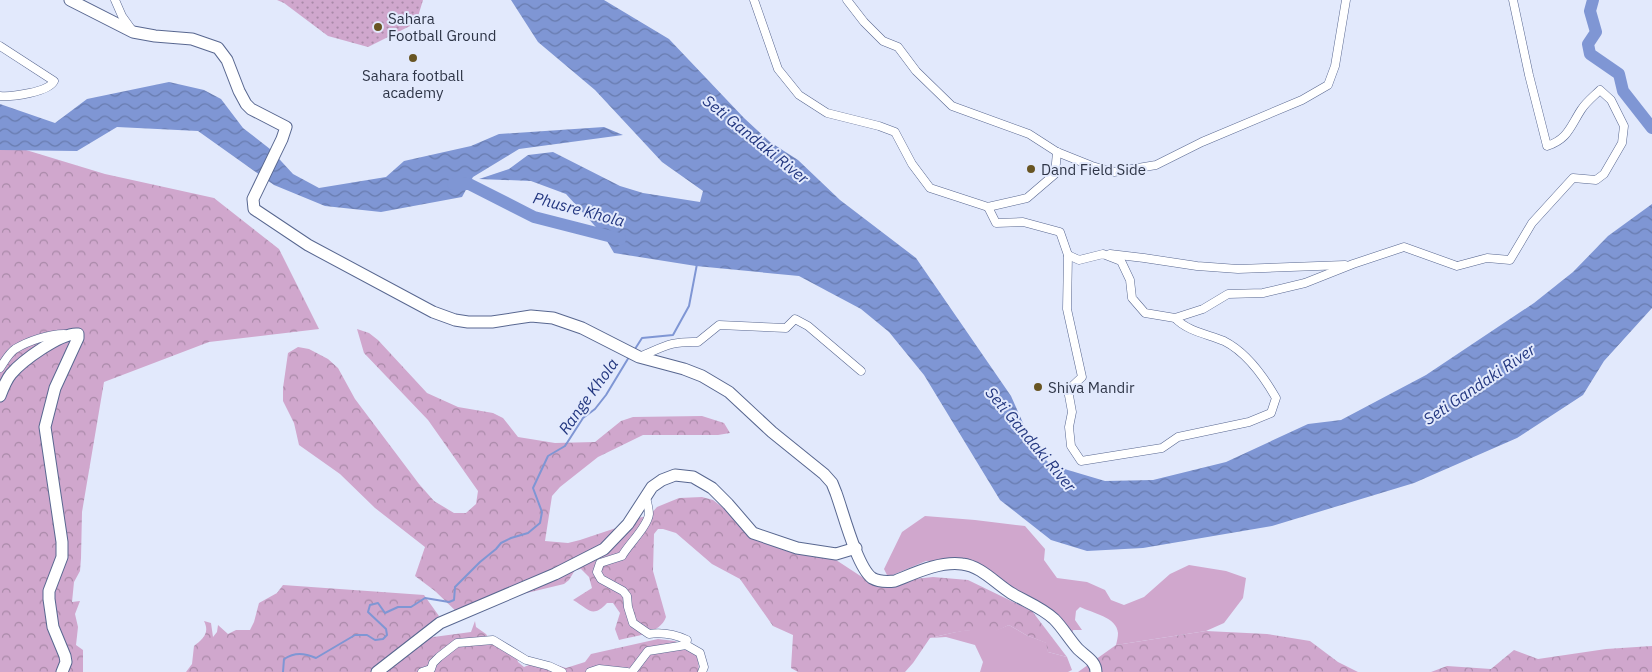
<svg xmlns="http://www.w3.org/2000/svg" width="1652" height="672" font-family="'IBM Plex Sans',sans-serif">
	<defs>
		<pattern id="forest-crowns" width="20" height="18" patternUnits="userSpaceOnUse" patternTransform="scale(1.25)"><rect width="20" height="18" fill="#d0a7cd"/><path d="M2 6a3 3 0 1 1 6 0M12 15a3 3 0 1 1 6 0" fill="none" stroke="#a989a8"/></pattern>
		<pattern id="park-dots" width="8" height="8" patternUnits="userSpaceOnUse" patternTransform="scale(1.25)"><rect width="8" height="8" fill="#d0a7cd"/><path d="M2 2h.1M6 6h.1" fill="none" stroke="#a989a8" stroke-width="1.8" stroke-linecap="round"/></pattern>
		<pattern id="water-waves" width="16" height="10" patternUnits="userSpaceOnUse" patternTransform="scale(1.25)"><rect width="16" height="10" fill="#7f96d4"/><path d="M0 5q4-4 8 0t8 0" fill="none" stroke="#687bae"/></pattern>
	</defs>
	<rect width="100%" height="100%" fill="#e2e9fc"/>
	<!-- grass -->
	<g fill="#d0a7cd">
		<path d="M925,516l50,4 50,6 20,23 -1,11 13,18 30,4 18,8 6,10 13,5 20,-8 26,-23 19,-9 37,6 20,7 -3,20 -19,25 -18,8 -90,14c1,-4 2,-8 2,-12 -1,-16 -26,-20 -38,-26l-4,4 -1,9 7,10h-9l-2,8 -101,-78 -44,1 -38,16 -4,-8 18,-37z"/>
		<path d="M1009,625l17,10 21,8 1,9 19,5 5,13 -4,2h-88l3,-10 -8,-17 -29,-8 -16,1c20,-4 42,-12 62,-6z"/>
	</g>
	<!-- forest -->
	<g fill="url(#forest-crowns)">
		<polygon points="3,143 105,174 214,198 279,249 319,329 209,342 104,382 82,512 81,558 80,571 74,582 72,602 80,601 75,614 78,627 76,645 83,650 83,672 0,672 0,149"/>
		<path d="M357,329l12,4 9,7 49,53 31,14 35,6 10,5 15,19 37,6 40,-1 26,-21 12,-4 69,-1 22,7 6,10 -12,2h-75l-45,22 -38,30 -8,9 -7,45 23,2 12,-3 48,-16 9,-6 12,-2 8,-9 22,-9 23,-1 11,3 60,46 36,10 24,2 29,19 23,5 48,-5 35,3 64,31 35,46 -19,-5 -2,-9 -20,-8 -17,-10 -17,8c-20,-7 -42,1 -62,5l-17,25 -8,9h-107l-7,-4 2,-33 -20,-9 -33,-47 -28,-15 -36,-31 -13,-4h-5l-4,5 -1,37 13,46c-6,17 -31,19 -47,23l-4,-11 5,-16 -7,-10h-6c-15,16 -18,6 -34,-3l19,-12 -3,-11 -8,-8 -6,1 -6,10 -5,4 -62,15 -34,19 -6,-1 -27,-26 -20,-15 10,-29 -50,-39 -35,-34 -41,-29 -5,-22 -11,-22v-13l5,-35 10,-6 11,2 19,10 10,9 17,31 64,85 15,17 20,12h12l10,-9 2,-13 -50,-71 -64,-67z"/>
		<path d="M283,585l141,10 15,21 -9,10 -4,12 45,-6 4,-11 1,6 10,7 5,8 24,9 3,11 6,5 17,-7 25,8 19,-6 6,-8 67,-15 17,2 14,8 9,8 1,15h-513l6,-8 2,-18c9,-7 16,-13 10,-25l7,2 2,14 4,-5 1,-7 10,9 8,-4h14l4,-8 5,-19 18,-10z"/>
		<polygon points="1206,631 1267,634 1310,641 1338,662 1358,672 1078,672 1116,645"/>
		<polygon points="1652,646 1652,672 1431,672 1447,666 1491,669 1514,650 1538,659 1606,649"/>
	</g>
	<!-- park -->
	<polygon fill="url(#park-dots)" points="277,0 423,0 416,23 368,47 328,36 284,3"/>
	<!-- water -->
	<g fill="url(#water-waves)">
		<polygon points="511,0 604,0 669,39 744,118 770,142 798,160 840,200 916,258 1011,396 1034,448 1051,465 1105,481 1153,480 1226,462 1308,424 1341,420 1426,375 1534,303 1573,272 1608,236 1652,204 1652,308 1604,361 1583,395 1517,438 1414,483 1272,526 1143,548 1087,551 1051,540 1000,500 924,375 889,332 861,309 799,276 696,266 614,253 604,236 566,194 531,181 479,179 509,169 528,155 553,152 620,186 643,193 700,202 703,191 662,162 595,90 538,42"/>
		<polygon points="169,82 204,90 221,99 243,128 270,149 293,174 319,188 386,177 404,161 471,146 499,134 604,127 623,135 519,149 473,177 462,197 381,212 325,206 274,185 198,131 117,127 77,151 0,150 0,104 55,123 87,99"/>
	</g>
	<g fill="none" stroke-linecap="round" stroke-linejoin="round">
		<!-- stream -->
		<g stroke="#7f96d4" stroke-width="2">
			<polyline points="635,349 642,338 673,335 689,306 697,264"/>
			<path d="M283,672l1,-13c11,-7 20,-6 32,-1l39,-23h12l8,5 8,-1 4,-4 -1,-6 -18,-17 2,-7 8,-2 7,10 13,-6h13l14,-9 24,4 5,-2 1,-13 25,-25 16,-13 5,-6 10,-5 17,-5 12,-10 2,-11 -9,-24 15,-32 17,-10 18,-28 12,-9 11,-14 23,-38"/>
		</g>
		<!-- river -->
		<g stroke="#7f96d4" stroke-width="12">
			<polyline points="1593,0 1590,11 1596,32 1588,44 1590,54 1619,74 1623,91 1652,128"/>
			<polyline points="453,184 469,184 534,217 620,239"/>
		</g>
		<defs>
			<g id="street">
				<polyline points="115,0 122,16 132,30"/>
				<polyline points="754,0 778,69 799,95 827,113 879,126 895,132 912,164 930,188 988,207 1027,198 1055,174 1057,152"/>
				<polyline points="847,0 864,22 883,41 898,47 916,71 952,106 1029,134 1057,152 1092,166 1114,172 1156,165 1202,142 1302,100 1328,85 1335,66 1346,0"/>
				<path d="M0,46l54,35c-5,11 -42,16 -54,15"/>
				<path d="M988,207l8,16 27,-1 37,10 8,23 -1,54 15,68 -14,13 4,22 -3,15 2,19 10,15 81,-13 16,-11 71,-15 22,-9 5,-15c-12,-21 -30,-46 -52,-57 -17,-7 -37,-10 -49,-23"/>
				<polyline points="1110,254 1144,258 1197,266 1238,269 1345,265"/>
				<path d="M1068,255l11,5 24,-6 18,7 9,19 2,18 13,15 30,5 28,-9 25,-15 35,-1 42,-10 48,-19 51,-17 53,19 30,-8 23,2 22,-37 41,-45 23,2 8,-6 18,-31 2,-17 -13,-26 -11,-10c-6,6 -14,12 -19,20 -11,17 -13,29 -34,36l-18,-71 -16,-75"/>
				<path d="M639,357c25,-10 30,-16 59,-15l21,-17 67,3 9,-9 13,7 53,45"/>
				<path d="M0,368c4,-6 9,-15 15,-19 13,-8 34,-15 49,-15"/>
				<path d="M646,497c1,5 3,12 3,17 -1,12 -21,31 -27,42l-22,7 -3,9 4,7 22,12 4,5 1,11 5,16 16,11c14,-2 25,0 38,6l-1,5 14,8 4,14 -2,5"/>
				<polyline points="422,672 431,669 433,663 439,657 457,643 493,640 526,660 549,666 562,672"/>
				<polyline points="590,672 599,669 627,672"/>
				<polyline points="632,672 648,651 686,645"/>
			</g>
			<g id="secondary">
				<path d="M70,0l63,32 22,4 37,3 26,9 9,12 12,31 7,13 5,5 35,18 -4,12 -29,60 1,10 54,36 125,67 22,8 13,2h24l39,-6 22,2 29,10 57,29 45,12 18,7 27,16 43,40 52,42 8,9 4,10c7,19 21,74 36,85 7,4 15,4 23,3 20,-8 45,-20 67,-17 19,2 33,19 49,29 15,9 30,14 43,26 9,9 15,20 24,30 7,7 18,12 18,23"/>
				<path d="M0,396c3,-8 6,-16 11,-22 11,-13 50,-42 67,-40v4l-23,50 -10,39 17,115v15l-13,34v8l4,28 12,29 1,6 -4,10"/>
				<polyline points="377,672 440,623 555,574 604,549 628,524 652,487 662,480 675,475 693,477 712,488 728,504 753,533 797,548 836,554 856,548"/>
			</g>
		</defs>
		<!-- street casing -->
		<use href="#street" stroke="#586790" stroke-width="9"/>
		<!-- secondary casing -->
		<use href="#secondary" stroke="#586790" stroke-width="13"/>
		<!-- street -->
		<use href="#street" stroke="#fff" stroke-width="8"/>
		<!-- secondary -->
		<use href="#secondary" stroke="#fff" stroke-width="11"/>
	</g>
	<!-- markers -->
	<g fill="#685523" stroke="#e2e9fc" stroke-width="2">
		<circle cx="378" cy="27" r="5"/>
		<circle cx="413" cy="58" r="5"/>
		<circle cx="1031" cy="169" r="5"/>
		<circle cx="1038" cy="387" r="5"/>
	</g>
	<g text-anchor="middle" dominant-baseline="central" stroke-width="4" stroke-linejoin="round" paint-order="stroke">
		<!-- poi labels -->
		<g font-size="15" fill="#2e3547" stroke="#e2e9fc" text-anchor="start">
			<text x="388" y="18">Sahara<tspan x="388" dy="17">Football Ground</tspan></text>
			<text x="413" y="75" text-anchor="middle">Sahara football<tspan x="413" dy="17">academy</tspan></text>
			<text x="1041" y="169">Dand Field Side</text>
			<text x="1048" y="387">Shiva Mandir</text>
		</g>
		<!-- water labels -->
		<g font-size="16" font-style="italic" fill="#233780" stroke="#e2e9fc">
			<text transform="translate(756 139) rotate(39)">Seti Gandaki River</text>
			<text transform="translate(579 209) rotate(15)">Phusre Khola</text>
			<text transform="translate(1479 384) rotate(-34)">Seti Gandaki River</text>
			<text transform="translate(588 396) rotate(-54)">Range Khola</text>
			<text transform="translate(1031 439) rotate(50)">Seti Gandaki River</text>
		</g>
	</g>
</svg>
